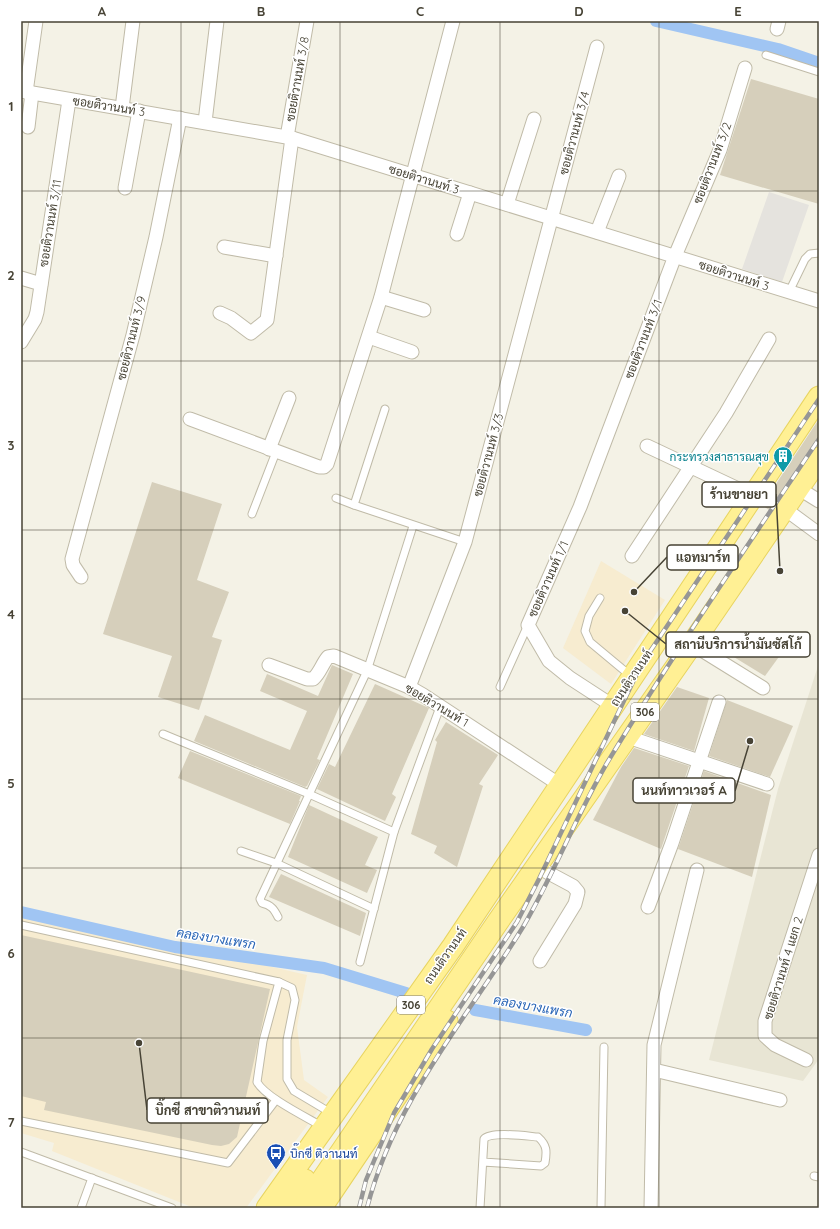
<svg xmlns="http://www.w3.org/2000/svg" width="840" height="1229" font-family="Quicksand,Sarabun,sans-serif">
	<rect width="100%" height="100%" fill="#f4f2e6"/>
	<!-- residential -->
	<polygon fill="#e8e5d4" points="819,663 819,1059 803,1081 709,1060 778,789"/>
	<!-- commercial -->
	<g fill="#f7ecd0">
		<polygon points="601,561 665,600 611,684 563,648"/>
		<polygon points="21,909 307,975 297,1027 304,1080 328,1097 246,1208 194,1208 52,1151 54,1143 21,1133"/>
	</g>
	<!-- parking -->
	<polygon fill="#e5e3de" points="769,192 809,205 782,282 742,269"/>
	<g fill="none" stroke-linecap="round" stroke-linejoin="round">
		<!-- canal -->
		<g stroke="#a0c5f3" stroke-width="12">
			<polyline points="656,21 778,49 819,63"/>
			<polyline points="21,912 175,947 324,968 406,993"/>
			<polyline points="475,1010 586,1030"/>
		</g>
	</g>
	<!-- building -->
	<g fill="#d6cfbb">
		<polygon points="751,79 819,99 819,204 720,175"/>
		<polygon points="819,419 819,446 813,447 809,451 769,510 762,505"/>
		<polygon points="152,482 222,504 197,580 229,592 212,637 222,640 199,710 158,697 172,656 103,634"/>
		<polygon points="737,635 781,654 765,676 729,654"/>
		<polygon points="332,665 353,674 317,759 320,760 307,786 305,787 194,741 205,715 290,750 307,711 260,691 267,674 318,696"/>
		<polygon points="375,684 429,708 392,794 396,797 385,821 317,789 329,764 335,767"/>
		<polygon points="677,687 709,698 694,751 644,734"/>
		<polygon points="727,700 793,726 770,777 709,756"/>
		<polygon points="446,722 498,755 479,784 483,786 457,867 434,853 437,846 411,834 437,742 435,740"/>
		<polygon points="634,748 689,766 661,849 593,820 621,767"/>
		<polygon points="190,751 301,796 299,801 300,801 290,824 178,778"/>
		<polygon points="704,771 771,795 752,877 678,849"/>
		<polygon points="309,805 378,837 365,865 377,870 367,893 288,857"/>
		<polygon points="281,874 366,913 360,936 269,897"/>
		<polygon points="21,935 270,989 237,1137 229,1144 221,1146 212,1145 44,1110 46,1102 21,1096"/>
	</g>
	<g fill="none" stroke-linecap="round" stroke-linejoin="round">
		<defs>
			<g id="service">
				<polyline points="766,55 819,72"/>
				<polyline points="789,292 805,259 810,254 819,253"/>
				<polyline points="385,409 354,505 465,542"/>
				<polyline points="336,498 354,505"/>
				<polyline points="252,514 276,452"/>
				<polyline points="600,598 589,616 585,631 590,642 632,677"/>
				<polyline points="500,687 528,625"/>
				<polyline points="163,734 309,794 394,832"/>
				<polyline points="241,851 276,863 374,909"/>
				<path d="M278,917c-4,-8 -7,-12 -16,-14l-2,-4 107,-228 46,-145"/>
				<polyline points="21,925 279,982"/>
				<polyline points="360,962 394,832 440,707"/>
				<polyline points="21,1121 228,1163 276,1100"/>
				<path d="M323,1127c-17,-10 -58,-30 -66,-45l6,-41 16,-59 13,6 3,12 -8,40v39l7,12 37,22"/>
				<polyline points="21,1152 172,1208"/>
				<polyline points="814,1176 819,1177"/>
				<polyline points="81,1208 92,1178"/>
				<path d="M480,1208l4,-69c7,-8 42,-3 54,-2 9,8 9,14 7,26l-4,3 -58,-4"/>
				<polyline points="601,1208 604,1047"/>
			</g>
			<g id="minor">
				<polyline points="777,29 779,21"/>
				<polyline points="21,91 292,138 819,301"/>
				<polyline points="26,92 36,21"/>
				<polyline points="122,108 133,21"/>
				<polyline points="205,122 217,21"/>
				<polyline points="28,127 32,93"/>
				<polyline points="287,137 307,21"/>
				<polyline points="125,188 139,111"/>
				<polyline points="507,204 534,119"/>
				<polyline points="597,232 619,176"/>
				<polyline points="457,234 470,193"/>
				<polyline points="224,247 276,256"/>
				<polyline points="21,278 41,284"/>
				<polyline points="381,297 424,310"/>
				<polyline points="220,313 231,318 251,333 267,320 292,138"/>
				<polyline points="369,337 412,352"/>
				<polyline points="21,342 35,319 37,312 69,100"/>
				<polyline points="190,419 319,467 324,467 327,464 381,297 453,21"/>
				<polyline points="647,446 753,496"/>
				<polyline points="269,449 289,398"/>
				<polyline points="798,488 819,501"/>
				<polyline points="785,509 819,534"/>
				<polyline points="632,556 726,413 769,339"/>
				<polyline points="81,577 73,565 72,559 133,335 156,237 180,118"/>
				<polyline points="692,644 763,688"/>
				<path d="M269,665l38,14h6c7,-6 9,-15 15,-22l6,-1 75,31 14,8 137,90"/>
				<polyline points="409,687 465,542 597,47"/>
				<polyline points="613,706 570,678 549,661 528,625 580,507 675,256 720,150 745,68"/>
				<polyline points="628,737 767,784"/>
				<polyline points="648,907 672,843 719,702"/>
				<polyline points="540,961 575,904 578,892 573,886 545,871"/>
				<polyline points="806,1060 775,1045 765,1036 765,1021 819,855"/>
				<polyline points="654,1070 780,1100"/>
				<polyline points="651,1208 654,1045 697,870"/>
			</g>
			<g id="primary">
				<polyline points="267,1208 453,946 819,397"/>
				<polyline points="286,1208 305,1180"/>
				<polyline points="303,1208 497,923 692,644 819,458"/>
				<polyline points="321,1208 447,1021"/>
			</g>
		</defs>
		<!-- service casing -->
		<use href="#service" stroke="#c0bba8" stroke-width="9"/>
		<!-- minor casing -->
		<use href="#minor" stroke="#c0bba8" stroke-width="15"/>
		<!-- primary casing -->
		<use href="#primary" stroke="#e8d460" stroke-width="23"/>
		<!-- service -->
		<use href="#service" stroke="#fff" stroke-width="7"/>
		<!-- minor -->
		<use href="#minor" stroke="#fff" stroke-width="13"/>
		<!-- primary -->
		<use href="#primary" stroke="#fff094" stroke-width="21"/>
		<defs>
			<g id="rail">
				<polyline points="359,1208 366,1180 394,1113 432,1049 517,922 539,879 641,665 819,399"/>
				<path d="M367,1208c28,-109 99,-188 156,-281 31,-53 53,-111 84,-164 67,-110 140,-217 212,-324"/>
			</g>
		</defs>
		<!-- rail casing -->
		<use href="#rail" stroke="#969696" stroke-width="4.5"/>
		<!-- rail -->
		<use href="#rail" stroke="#fff" stroke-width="3" stroke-dasharray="9" stroke-linecap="butt"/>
	</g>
	<!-- grid -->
	<path fill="none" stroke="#474335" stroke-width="1" stroke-opacity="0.55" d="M181,21v1187M340,21v1187M500,21v1187M659,21v1187M21,191h798M21,361h798M21,530h798M21,699h798M21,868h798M21,1038h798"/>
	<!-- icons -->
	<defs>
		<symbol id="building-pin" viewBox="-11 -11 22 30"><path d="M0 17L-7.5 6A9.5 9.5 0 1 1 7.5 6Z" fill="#0f9aa8" stroke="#fff"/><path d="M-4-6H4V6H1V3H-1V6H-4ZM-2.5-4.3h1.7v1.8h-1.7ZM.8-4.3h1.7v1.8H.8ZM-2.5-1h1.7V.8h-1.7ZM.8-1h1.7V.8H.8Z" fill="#fff"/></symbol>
		<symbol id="bus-pin" viewBox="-11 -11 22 30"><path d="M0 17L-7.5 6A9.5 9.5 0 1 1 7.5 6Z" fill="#1a4fb4" stroke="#fff"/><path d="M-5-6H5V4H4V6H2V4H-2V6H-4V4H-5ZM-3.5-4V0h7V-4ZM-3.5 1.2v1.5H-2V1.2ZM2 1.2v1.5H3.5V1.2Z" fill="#fff"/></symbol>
	</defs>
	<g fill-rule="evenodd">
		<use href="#building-pin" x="772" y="445" width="22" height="30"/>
		<use href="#bus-pin" x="265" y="1142" width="22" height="30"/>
	</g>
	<g text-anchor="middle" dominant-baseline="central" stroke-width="3" stroke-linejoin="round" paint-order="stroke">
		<!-- shield labels -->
		<g fill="#fff" stroke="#7e7b72" stroke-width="1">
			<rect x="631" y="703" width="28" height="18" rx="3"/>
			<rect x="397" y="996" width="28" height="18" rx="3"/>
		</g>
		<g font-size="11" font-weight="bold" fill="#474335">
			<text x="645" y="712">306</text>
			<text x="411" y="1005">306</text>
		</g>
		<!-- street labels -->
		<g font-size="12" fill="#474335" stroke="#fff">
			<text transform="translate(297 79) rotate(-80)">ซอยติวานนท์ 3/8</text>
			<text transform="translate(109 106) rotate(9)">ซอยติวานนท์ 3</text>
			<text transform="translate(574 133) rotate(-75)">ซอยติวานนท์ 3/4</text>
			<text transform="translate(712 163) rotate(-69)">ซอยติวานนท์ 3/2</text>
			<text transform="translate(424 179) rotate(17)">ซอยติวานนท์ 3</text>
			<text transform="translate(50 223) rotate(-81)">ซอยติวานนท์ 3/11</text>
			<text transform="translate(734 275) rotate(18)">ซอยติวานนท์ 3</text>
			<text transform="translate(131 338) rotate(-76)">ซอยติวานนท์ 3/9</text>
			<text transform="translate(643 339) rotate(-69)">ซอยติวานนท์ 3/1</text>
			<text transform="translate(488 455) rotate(-75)">ซอยติวานนท์ 3/3</text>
			<text transform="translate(548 579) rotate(-66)">ซอยติวานนท์ 1/1</text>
			<text transform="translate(631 678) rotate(-56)">ถนนติวานนท์</text>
			<text transform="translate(437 705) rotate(31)">ซอยติวานนท์ 1</text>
			<text transform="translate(445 956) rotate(-55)">ถนนติวานนท์</text>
			<text transform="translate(783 968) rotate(-73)">ซอยติวานนท์ 4 แยก 2</text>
		</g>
		<!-- culture labels -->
		<g font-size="12" fill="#0d838f" stroke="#fff" text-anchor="end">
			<text x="769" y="456">กระทรวงสาธารณสุข</text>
		</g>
		<!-- transit labels -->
		<g font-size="12" fill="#164399" stroke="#fff" text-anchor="start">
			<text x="290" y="1153">บิ๊กซี ติวานนท์</text>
		</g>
		<!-- water labels -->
		<g font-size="13" font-style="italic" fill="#2a66b7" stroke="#fff">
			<text transform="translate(216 938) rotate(9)">คลองบางแพรก</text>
			<text transform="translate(533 1006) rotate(10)">คลองบางแพรก</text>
		</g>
	</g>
	<!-- callouts -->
	<path fill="none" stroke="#474335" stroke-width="1.5" d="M780 571L776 494M634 592L667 557M625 611L666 644M750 741L735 791M139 1043L147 1110"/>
	<g fill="#474335" stroke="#fff" stroke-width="1.5">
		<circle cx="780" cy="571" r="4"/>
		<circle cx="634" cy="592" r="4"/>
		<circle cx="625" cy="611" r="4"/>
		<circle cx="750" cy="741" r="4"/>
		<circle cx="139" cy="1043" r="4"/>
	</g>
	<g fill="#fff" stroke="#474335" stroke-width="1.5">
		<rect x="702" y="482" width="74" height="25" rx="4"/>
		<rect x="667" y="545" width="71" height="25" rx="4"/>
		<rect x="666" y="632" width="144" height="25" rx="4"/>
		<rect x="633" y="778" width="102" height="25" rx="4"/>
		<rect x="147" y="1098" width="121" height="25" rx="4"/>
	</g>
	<g font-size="13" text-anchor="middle" font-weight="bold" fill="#474335">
		<text x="739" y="499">ร้านขายยา</text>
		<text x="703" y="562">แอทมาร์ท</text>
		<text x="738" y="649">สถานีบริการน้ำมันซัสโก้</text>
		<text x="684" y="795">นนท์ทาวเวอร์ A</text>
		<text x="208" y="1115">บิ๊กซี สาขาติวานนท์</text>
	</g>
	<!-- border -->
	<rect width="840" height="1229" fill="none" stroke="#ffffff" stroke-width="44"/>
	<rect x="22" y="22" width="796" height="1185" fill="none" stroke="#474335" stroke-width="1.5"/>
	<g font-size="13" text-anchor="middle" font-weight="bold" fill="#474335">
		<text x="102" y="16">A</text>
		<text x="261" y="16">B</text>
		<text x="420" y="16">C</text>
		<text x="579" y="16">D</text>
		<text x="738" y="16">E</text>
		<text x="11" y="111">1</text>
		<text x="11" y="280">2</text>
		<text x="11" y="450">3</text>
		<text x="11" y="619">4</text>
		<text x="11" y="788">5</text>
		<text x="11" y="958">6</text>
		<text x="11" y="1127">7</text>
	</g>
</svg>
